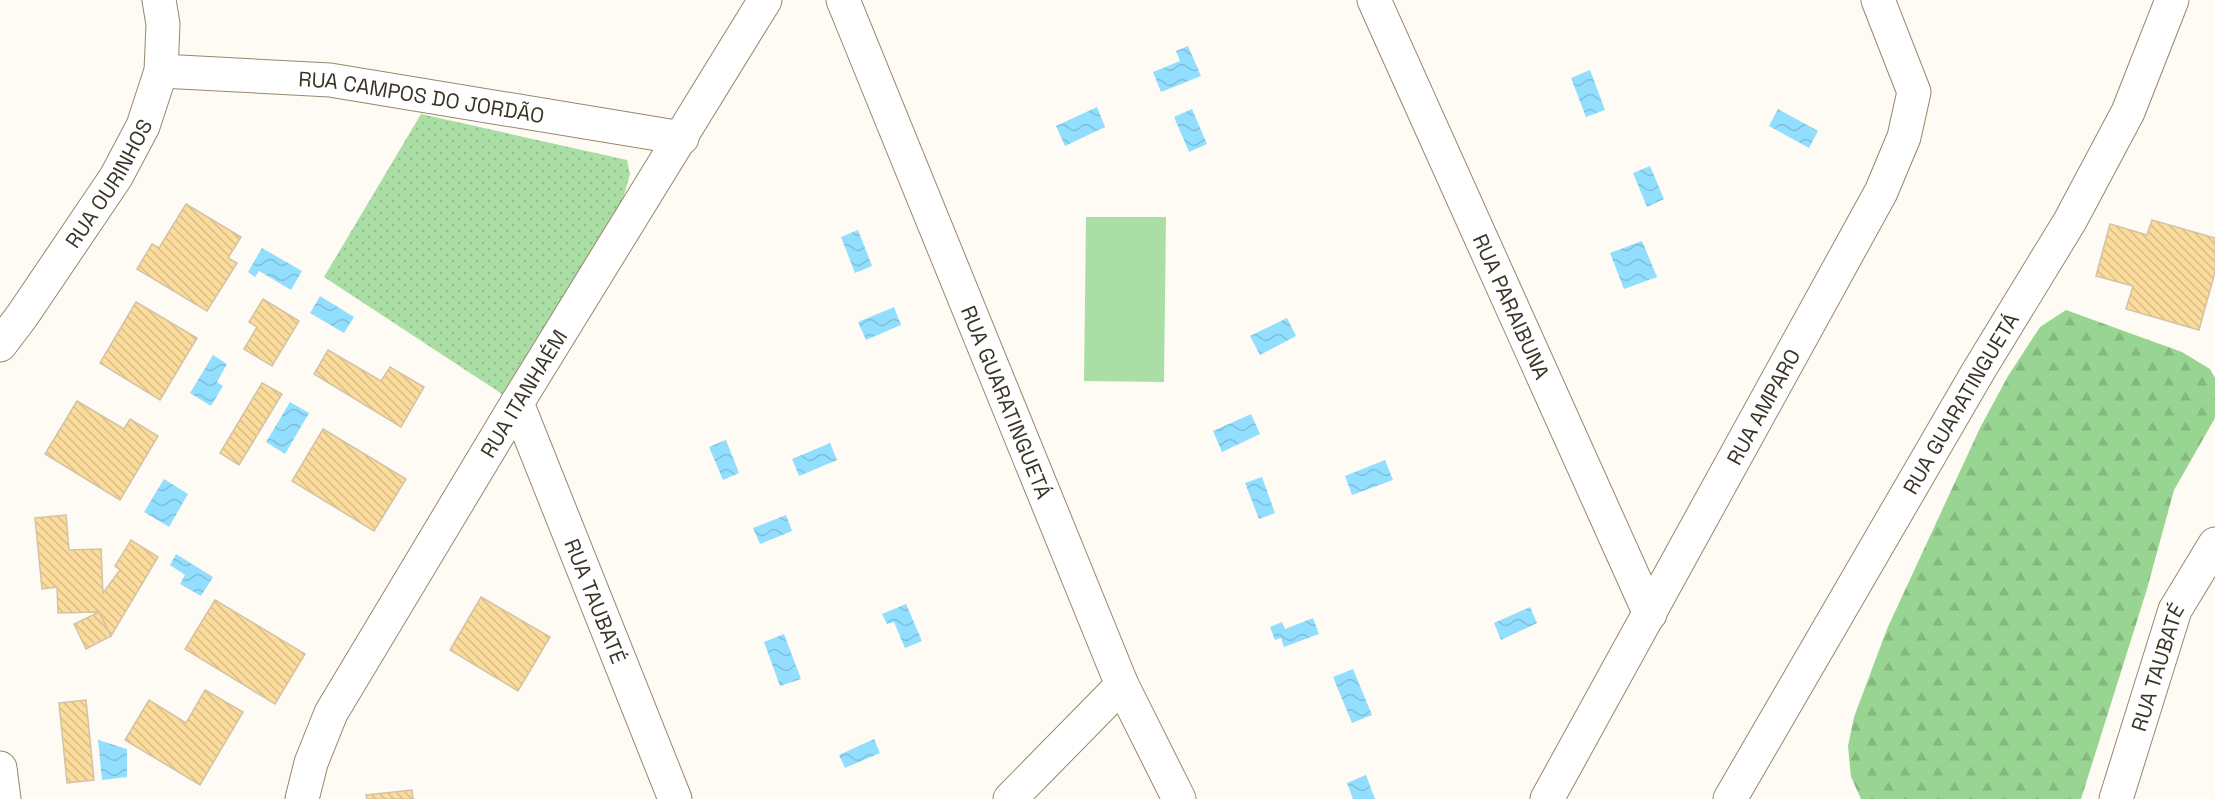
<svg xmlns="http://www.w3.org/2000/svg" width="2215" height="799" font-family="'Space Grotesk',sans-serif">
	<defs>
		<pattern id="grass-dots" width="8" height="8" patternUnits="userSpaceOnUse" patternTransform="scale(1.5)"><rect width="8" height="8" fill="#abdea5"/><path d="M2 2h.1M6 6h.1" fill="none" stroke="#94bf8e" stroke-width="1.8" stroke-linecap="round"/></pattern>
		<pattern id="forest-firs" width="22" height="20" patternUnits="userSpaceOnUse" patternTransform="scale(1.5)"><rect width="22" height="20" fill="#99d592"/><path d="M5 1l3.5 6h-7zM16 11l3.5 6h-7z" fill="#85b77e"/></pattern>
		<pattern id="water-waves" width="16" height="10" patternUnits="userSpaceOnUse" patternTransform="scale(1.5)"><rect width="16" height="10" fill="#91defe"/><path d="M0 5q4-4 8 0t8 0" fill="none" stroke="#7ebfda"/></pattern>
		<pattern id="building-back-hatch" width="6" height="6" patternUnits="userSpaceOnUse" patternTransform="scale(1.5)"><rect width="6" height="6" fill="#fcdc9c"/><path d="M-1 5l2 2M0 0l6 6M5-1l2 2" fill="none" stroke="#d9bd86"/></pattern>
	</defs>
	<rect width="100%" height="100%" fill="#fefbf5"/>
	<!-- grass -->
	<polygon fill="url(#grass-dots)" points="421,114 627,160 630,174 623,199 502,394 324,277"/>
	<!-- forest -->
	<polygon fill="url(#forest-firs)" points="2066,310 2182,352 2210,369 2215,378 2215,418 2174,490 2147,589 2081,799 1861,799 1851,777 1848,746 1854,717 1887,629 1980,428 2008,376 2040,327"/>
	<!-- pitch -->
	<polygon fill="#abdea5" points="1086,217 1166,217 1164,382 1084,381"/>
	<!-- water -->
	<g fill="url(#water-waves)">
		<polygon points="1188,46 1201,76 1161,92 1153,72 1180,61 1176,51"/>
		<polygon points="1590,70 1605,110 1586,117 1571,78"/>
		<polygon points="1097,107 1105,127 1065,146 1056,126"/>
		<polygon points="1192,109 1207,144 1189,152 1174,117"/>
		<polygon points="1778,109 1818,131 1809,148 1769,126"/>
		<polygon points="1650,166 1664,199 1647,207 1633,173"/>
		<polygon points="858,230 872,266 855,273 841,237"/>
		<polygon points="1642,241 1657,277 1624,289 1610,253"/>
		<polygon points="262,248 302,271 291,290 259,271 255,277 248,272"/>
		<polygon points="320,296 354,317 344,333 310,313"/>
		<polygon points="894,307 901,325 866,340 858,322"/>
		<polygon points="1287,318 1296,336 1260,355 1250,336"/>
		<polygon points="213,355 227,364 217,382 223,386 211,406 190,393"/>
		<polygon points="290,402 309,413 285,454 266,442"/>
		<polygon points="1251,414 1260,434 1222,452 1213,431"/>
		<polygon points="726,440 739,473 723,480 709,447"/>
		<polygon points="830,443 837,460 799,476 792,459"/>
		<polygon points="1385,460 1393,480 1352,495 1345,476"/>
		<polygon points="1262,477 1275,513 1259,519 1245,483"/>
		<polygon points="164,479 188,494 169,527 144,512"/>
		<polygon points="786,515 792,531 760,544 753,528"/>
		<polygon points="176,554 213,577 201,596 180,584 185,575 170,565"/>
		<polygon points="906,604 922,641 905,648 894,622 887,624 882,614"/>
		<polygon points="1530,607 1537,623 1501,640 1494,623"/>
		<polygon points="1313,618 1319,634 1284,647 1281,638 1275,640 1270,627 1282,622 1285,629"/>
		<polygon points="784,634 801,679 780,686 764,642"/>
		<polygon points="1353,669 1372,715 1352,723 1333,677"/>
		<polygon points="874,739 880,753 845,768 839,755"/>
		<polygon points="98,740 127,749 127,777 102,780"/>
		<polygon points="1366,775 1375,799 1353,799 1347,783"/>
	</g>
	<!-- building -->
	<g fill="url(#building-back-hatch)" stroke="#d3c3a5" stroke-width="1.5">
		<polygon points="186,204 241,237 228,258 237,263 207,311 137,269 152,244 159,248"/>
		<polygon points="2152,220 2215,238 2215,272 2199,330 2126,309 2133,286 2096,276 2110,224 2147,235"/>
		<polygon points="263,299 299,321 272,366 244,349 257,327 249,322"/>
		<polygon points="136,302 197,338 160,400 100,363"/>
		<polygon points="328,350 381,381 390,367 424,387 401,427 314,374"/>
		<polygon points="262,383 282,394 239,465 220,453"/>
		<polygon points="77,401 124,429 130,419 158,436 120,500 45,454"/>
		<polygon points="323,429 406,479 374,531 292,481"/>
		<polygon points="66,515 69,550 101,549 103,593 120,570 115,566 131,540 158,557 111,636 99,612 58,613 57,587 42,589 35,518"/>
		<polygon points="481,597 550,637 518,691 450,650"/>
		<polygon points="215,600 305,654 275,704 185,649"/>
		<polygon points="99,612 111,636 86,649 74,624"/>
		<polygon points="205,690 243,712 200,785 125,740 149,700 186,723"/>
		<polygon points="86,700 94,780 67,783 59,703"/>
		<polygon points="412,790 413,799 367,799 366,795"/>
	</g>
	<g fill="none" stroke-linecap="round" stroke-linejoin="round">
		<defs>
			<g id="minor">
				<path id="s1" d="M843,0l279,685 57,114"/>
				<path id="s2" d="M1374,0l276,614"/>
				<path id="s3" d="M161,71l169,9 352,58"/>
				<path id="s4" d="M0,345l22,-29 94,-139 27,-51 18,-55 2,-47 -4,-24"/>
				<path id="s5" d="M517,403l158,396"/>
				<polyline points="0,768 4,799"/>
				<path id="s6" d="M302,799l9,-36 20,-50 186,-310 248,-403"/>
				<polyline points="1010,799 1122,685"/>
				<path id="s7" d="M1547,799l334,-607 23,-55 10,-45 -36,-92"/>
				<path id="s8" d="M1730,799l249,-429 91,-149 58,-109 44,-112"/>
				<path id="s9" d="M2116,799l59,-189 40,-66"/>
			</g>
		</defs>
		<!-- minor casing -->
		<use href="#minor" stroke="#96886b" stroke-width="35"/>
		<!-- minor -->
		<use href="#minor" stroke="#fff" stroke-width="33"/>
	</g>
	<g text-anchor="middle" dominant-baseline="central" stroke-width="4.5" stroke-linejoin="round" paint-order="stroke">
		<!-- street labels -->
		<g font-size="21" fill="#3a3427" stroke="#fefbf5">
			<text stroke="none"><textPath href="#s3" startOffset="262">RUA CAMPOS DO JORDÃO</textPath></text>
			<text stroke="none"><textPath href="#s4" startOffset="195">RUA OURINHOS</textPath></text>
			<text stroke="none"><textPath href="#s2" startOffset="336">RUA PARAIBUNA</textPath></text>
			<text stroke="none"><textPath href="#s6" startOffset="464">RUA ITANHAÉM</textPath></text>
			<text stroke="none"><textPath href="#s1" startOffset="434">RUA GUARATINGUETÁ</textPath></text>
			<text stroke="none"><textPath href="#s8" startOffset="458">RUA GUARATINGUETÁ</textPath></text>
			<text stroke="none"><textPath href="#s7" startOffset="448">RUA AMPARO</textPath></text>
			<text stroke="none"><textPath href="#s5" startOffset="213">RUA TAUBATÉ</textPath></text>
			<text stroke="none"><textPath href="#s9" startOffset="138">RUA TAUBATÉ</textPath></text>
		</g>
	</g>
</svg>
